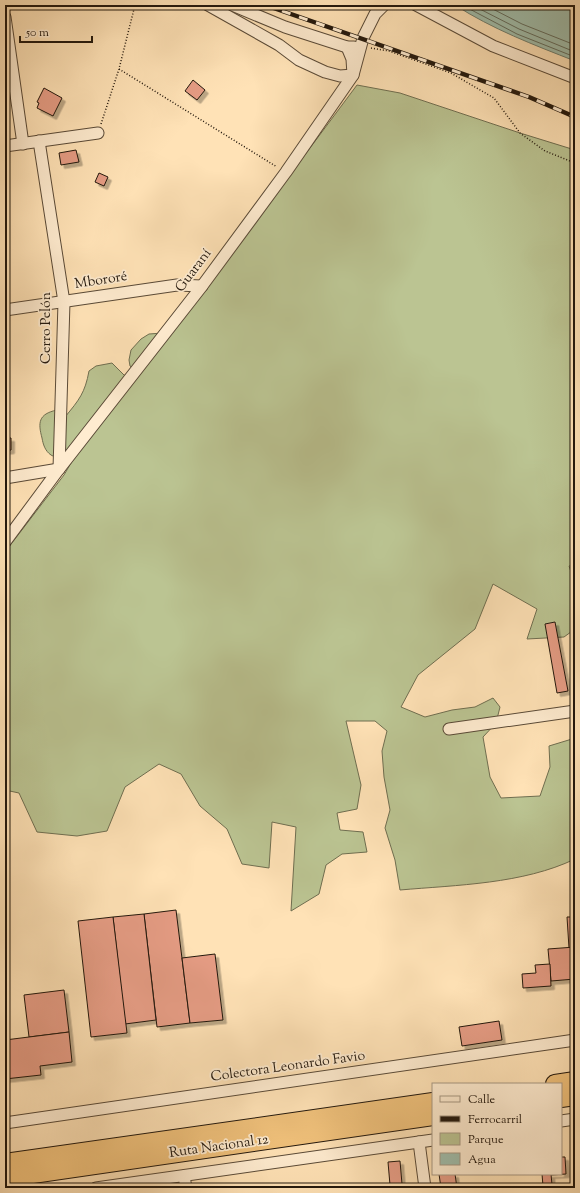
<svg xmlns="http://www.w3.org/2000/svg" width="580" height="1193" font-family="'Sorts Mill Goudy',serif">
	<defs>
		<filter id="shadow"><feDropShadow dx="3.5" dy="3.5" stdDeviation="0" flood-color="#0004"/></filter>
	</defs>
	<rect width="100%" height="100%" fill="#ffe2b6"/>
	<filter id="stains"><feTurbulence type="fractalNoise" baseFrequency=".005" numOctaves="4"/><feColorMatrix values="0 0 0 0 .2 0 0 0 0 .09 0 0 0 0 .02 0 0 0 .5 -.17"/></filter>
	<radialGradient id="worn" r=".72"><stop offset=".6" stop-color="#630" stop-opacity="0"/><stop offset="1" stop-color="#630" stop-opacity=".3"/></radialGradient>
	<!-- green -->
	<path fill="#bbc492" stroke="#6f6e50" d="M357,85l43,8 120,40 55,17v415l-6,1 6,18v45l-11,8 -37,2 10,-30 -44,-25 -18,45 -57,46 -17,32 24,10 27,-7 23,-3 18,-9 7,9 -4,16 -13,14 7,40 11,21 39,-2 10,-29 -1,-21 23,-7 3,3v117c-52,25 -118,26 -175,31l-5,-30 -10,-32 5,-18 -6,-33 -2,-26 5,-20 -12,-10h-29l15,64 -4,24 -20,4 3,17 23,2 4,20 -25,2 -16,11 -7,29 -28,17 5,-84 -24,-5 -3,46 -27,-4 -15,-35 -27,-23 -19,-32 -22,-10 -34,23 -18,44 -30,5 -40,-4 -18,-39 -14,-3v-238l59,-77 7,-12 1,-6c-7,0 -15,2 -21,-2 -6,-4 -8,-11 -9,-17 -4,-15 -4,-24 15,-28l8,7c14,-17 20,-24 24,-46l7,-5 16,-3 12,12 7,2 4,-7 -5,-4 -1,-6 2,-10 10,-11 8,-5 14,-1 67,-78z"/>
	<!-- water -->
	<path fill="#a0beac" stroke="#6e7c6c" d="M455,5h120v56c-41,-16 -83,-32 -120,-56z"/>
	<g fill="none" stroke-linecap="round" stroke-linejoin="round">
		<!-- shore -->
		<g stroke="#626b5c" stroke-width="1">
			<polyline points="462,5 517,34 575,57"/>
			<polyline points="472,5 519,29 575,52"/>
			<polyline points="485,5 522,24 575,45"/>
		</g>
	</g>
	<!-- building -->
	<g fill="#e59c84" stroke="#23180d" filter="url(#shadow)">
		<polygon points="193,80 205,90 197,100 185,91"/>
		<polygon points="44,88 62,98 53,116 37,108 39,103 37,102"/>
		<polygon points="76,150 79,162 61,165 59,153"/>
		<polygon points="99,173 108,177 104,186 95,182"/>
		<polygon points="5,438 11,438 11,450 5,451"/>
		<polygon points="555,622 568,691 557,693 545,624"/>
		<polygon points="176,910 190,1023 157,1027 144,914"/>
		<polygon points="144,914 156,1020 125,1024 113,917"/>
		<polygon points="113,917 127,1033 91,1037 78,921"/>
		<polygon points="567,917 575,917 575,947 569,948"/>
		<polygon points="575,947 575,979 551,981 548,949"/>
		<polygon points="215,954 223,1020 190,1023 182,958"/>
		<polygon points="550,964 551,986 523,988 522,974 536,973 535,965"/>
		<polygon points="64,990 69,1032 29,1037 24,995"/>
		<polygon points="499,1021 502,1040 462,1046 459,1027"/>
		<polygon points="69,1032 72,1062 40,1066 41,1075 5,1079 5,1040"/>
		<polygon points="561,1157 565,1157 566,1174 551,1175 551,1174 561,1174"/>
		<polygon points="400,1161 402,1184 390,1185 388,1162"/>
		<polygon points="439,1174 455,1174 457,1188 441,1188"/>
		<polygon points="542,1174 551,1174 552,1185 543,1186"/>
	</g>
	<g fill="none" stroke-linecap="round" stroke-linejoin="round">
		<defs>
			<g id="minor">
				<polyline points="208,5 279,45 299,60 325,72 340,76 353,75 352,59 347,47"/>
				<polyline points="232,5 285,27 347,47 354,47"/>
				<polyline points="416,5 493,46 575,78"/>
				<polyline points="5,17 23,144"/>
				<polyline points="39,141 64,302 59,469"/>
				<polyline points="5,146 98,133"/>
				<polyline points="5,310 177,285 202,286"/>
				<polyline points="5,478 59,469"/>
				<polyline points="5,542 59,469 202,286 286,172 353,75 363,38 375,14 384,5"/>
				<polyline points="449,729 575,711"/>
				<polyline points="561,1121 575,1119"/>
				<polyline points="5,1123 575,1040"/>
				<polyline points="419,1142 425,1188"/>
				<polyline points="184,1176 186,1188"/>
				<polyline points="96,1188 433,1140"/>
			</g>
			<g id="trunk">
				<polyline points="555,1084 575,1081"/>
				<polyline points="561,1098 575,1096"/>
				<polyline points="5,1163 433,1102"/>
				<polyline points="5,1178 433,1116"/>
			</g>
		</defs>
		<!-- minor casing -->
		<use href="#minor" stroke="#5a4a37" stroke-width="13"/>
		<!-- trunk casing -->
		<use href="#trunk" stroke="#23180d" stroke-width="20"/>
		<!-- path -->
		<g stroke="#23180d" stroke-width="1.5" stroke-dasharray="1 2" stroke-linecap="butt">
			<polyline points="371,48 389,51 451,73 494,98 520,133 545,151 575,163"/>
			<polyline points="119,69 277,167"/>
			<polyline points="101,124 119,69 135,5"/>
		</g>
		<!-- minor -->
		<use href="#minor" stroke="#ffecd0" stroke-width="11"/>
		<!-- trunk -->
		<use href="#trunk" stroke="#f0c17b" stroke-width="18"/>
		<defs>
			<polyline id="rail" points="265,5 529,97 575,117"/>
		</defs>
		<!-- rail casing -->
		<use href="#rail" stroke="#23180d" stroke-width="4.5"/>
		<!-- rail -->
		<use href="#rail" stroke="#ffecd0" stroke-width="3" stroke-dasharray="9" stroke-linecap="butt"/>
	</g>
	<g text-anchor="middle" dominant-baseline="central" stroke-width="3.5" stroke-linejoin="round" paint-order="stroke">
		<!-- street labels -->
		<g font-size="14" fill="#23180d" stroke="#ffecd0">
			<text transform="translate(194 271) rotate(-53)">Guaraní</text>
			<text transform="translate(101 281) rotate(-9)">Mbororé</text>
			<text transform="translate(47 328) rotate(-90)">Cerro Pelón</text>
			<text transform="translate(288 1067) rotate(-8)">Colectora Leonardo Favio</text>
			<text transform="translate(219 1147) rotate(-8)">Ruta Nacional 12</text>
		</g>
	</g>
	<!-- margin -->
	<rect width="580" height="1193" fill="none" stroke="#ffe2b6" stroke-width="20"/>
	<rect x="6" y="6" width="568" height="1181" fill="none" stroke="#23180d" stroke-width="2"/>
	<rect x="10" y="10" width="560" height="1173" fill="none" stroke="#23180d"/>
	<!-- legend -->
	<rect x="432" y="1083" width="130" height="92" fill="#ffecd0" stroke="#a79782"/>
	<rect x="440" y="1096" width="20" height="6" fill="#ffecd0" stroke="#a79782"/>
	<text x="468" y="1103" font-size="12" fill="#23180d">Calle</text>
	<rect x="440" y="1116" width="20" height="6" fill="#23180d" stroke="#a79782"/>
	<text x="468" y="1123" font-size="12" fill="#23180d">Ferrocarril</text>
	<rect x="440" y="1133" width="20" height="12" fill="#bbc492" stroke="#a79782"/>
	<text x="468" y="1143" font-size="12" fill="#23180d">Parque</text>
	<rect x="440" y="1153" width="20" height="12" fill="#a0beac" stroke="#a79782"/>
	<text x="468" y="1163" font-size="12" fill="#23180d">Agua</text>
	<!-- scale -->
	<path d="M20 36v6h72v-6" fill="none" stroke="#23180d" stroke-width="2"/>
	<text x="26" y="36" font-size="12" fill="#23180d" stroke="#ffecd0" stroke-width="3" paint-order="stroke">50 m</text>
	<rect width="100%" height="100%" filter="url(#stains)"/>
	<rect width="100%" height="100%" fill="url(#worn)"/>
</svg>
